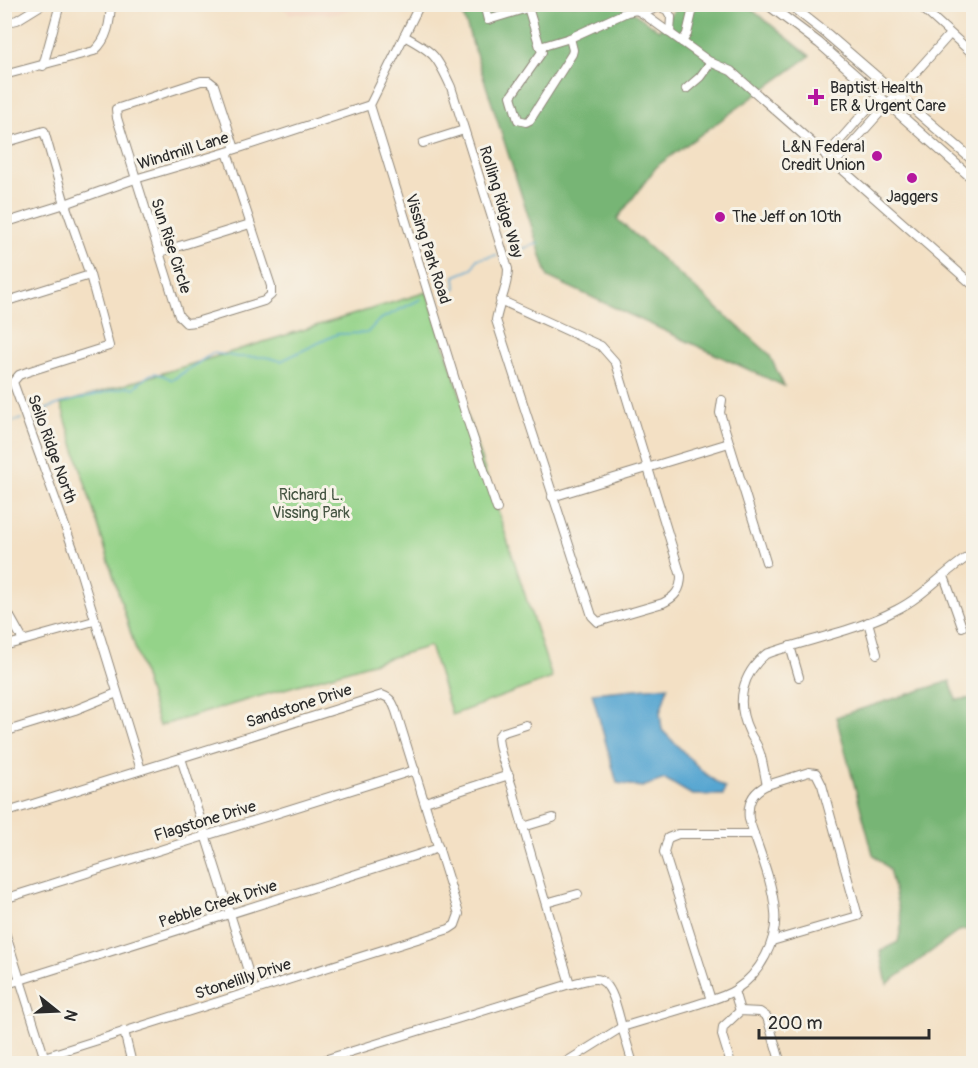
<svg xmlns="http://www.w3.org/2000/svg" width="978" height="1068" font-family="Pangolin,sans-serif">
	<rect width="100%" height="100%" fill="#f7f3e8"/>
	<filter id="ink" filterUnits="userSpaceOnUse"><feTurbulence type="fractalNoise" baseFrequency=".0167" numOctaves="2"/><feDisplacementMap in="SourceGraphic" scale="12" xChannelSelector="R" yChannelSelector="G"/><feConvolveMatrix kernelMatrix="1 2 1 2 8 2 1 2 1" color-interpolation-filters="sRGB"/></filter>
	<filter id="wash" filterUnits="userSpaceOnUse"><feTurbulence type="fractalNoise" baseFrequency=".008" numOctaves="4" result="noise"/><feDisplacementMap in="SourceGraphic" scale="24" xChannelSelector="R" yChannelSelector="G"/><feGaussianBlur stdDeviation="1.35" result="paint"/><feColorMatrix in="noise" values="0 0 0 0 0 0 0 0 0 0 0 0 0 0 0 0 0 1.4 0 .05"/><feComposite in="paint" operator="in"/></filter>
	<g filter="url(#wash)">
		<rect width="100%" height="100%" fill="#f3e0c4"/>
		<!-- built -->
		<polygon fill="#f3d4bf" points="280,5 361,5 337,14 289,14"/>
		<!-- green -->
		<polygon fill="#94d389" stroke="#607f5a" stroke-width="1.5" points="427,292 552,678 452,715 430,646 159,726 61,404"/>
		<!-- forest -->
		<g fill="#77b575" stroke="#517050" stroke-width="1.5">
			<polygon points="460,5 622,5 659,30 678,5 746,5 810,56 657,166 617,219 769,354 784,386 548,277"/>
			<polygon points="950,681 956,700 973,698 973,928 959,931 887,984 880,951 898,942 902,923 889,869 873,854 836,717"/>
		</g>
		<!-- water -->
		<polygon fill="#57a6d1" stroke="#41687e" stroke-width="1.5" points="668,686 660,713 662,730 704,773 725,788 723,795 692,795 665,779 642,787 617,783 592,693"/>
		<g fill="none" stroke-linecap="round" stroke-linejoin="round">
			<!-- stream -->
			<g stroke="#57a6d1" stroke-width="1.5">
				<polyline points="512,252 540,243"/>
				<polyline points="444,294 456,288 455,276 472,269 477,259 497,255"/>
				<path d="M32,415l27,-11 68,-17 7,1c17,-15 17,-20 38,-8l41,-27 25,4h27l16,4 56,-27 30,-1 12,-13 42,-21"/>
				<polyline points="4,425 21,419"/>
			</g>
		</g>
	</g>
	<g filter="url(#ink)">
		<g fill="none" stroke-linecap="round" stroke-linejoin="round">
			<defs>
				<g id="minor">
					<polyline points="420,4 370,105 468,422 497,509"/>
					<polyline points="484,4 488,20 540,4"/>
					<polyline points="527,4 540,47 570,38 627,12 636,10 642,13 710,62 731,71 974,286"/>
					<polyline points="918,4 974,55"/>
					<polyline points="642,13 660,7 667,10 671,17 670,33"/>
					<polyline points="4,23 17,20 43,4"/>
					<path d="M404,36c30,16 33,20 47,51l57,182c0,18 -9,34 -12,51l96,296 6,6 65,-19c12,-6 18,-13 18,-27l-65,-213 -15,-17 -101,-46"/>
					<polyline points="682,42 687,34 694,4"/>
					<polyline points="540,47 542,52 511,96 518,120 526,122 530,120 572,54 573,50 570,38"/>
					<polyline points="43,66 60,4"/>
					<path d="M4,75l90,-24c14,-12 16,-29 17,-47"/>
					<polyline points="686,89 700,77 711,62"/>
					<polyline points="4,143 44,131 65,204 90,275 109,346 27,372 19,375 13,382 75,554 141,770"/>
					<polyline points="423,143 464,130"/>
					<polyline points="227,152 271,286 271,295 264,301 196,322 186,323 179,316 117,118 116,109 201,81 209,81 214,85 235,149"/>
					<polyline points="826,156 869,107 887,103"/>
					<polyline points="834,164 950,34"/>
					<polyline points="4,223 65,204 135,179 227,152 370,105"/>
					<polyline points="160,252 250,224"/>
					<polyline points="4,302 90,275"/>
					<polyline points="722,400 720,413 766,562"/>
					<polyline points="552,497 729,443"/>
					<polyline points="944,576 962,627"/>
					<polyline points="4,606 23,640"/>
					<polyline points="868,622 877,654"/>
					<polyline points="4,646 94,621"/>
					<polyline points="790,646 799,677"/>
					<polyline points="4,732 75,710 117,693"/>
					<polyline points="181,758 254,990"/>
					<polyline points="425,802 509,775"/>
					<path d="M4,813l378,-118c9,3 11,8 14,16l63,203 -4,11 -6,4 -427,135"/>
					<polyline points="523,827 553,818"/>
					<polyline points="4,899 415,770"/>
					<polyline points="546,903 578,894"/>
					<polyline points="4,929 44,1056"/>
					<path d="M772,941l86,-25 -36,-131 -6,-12 -7,-1 -42,13c-3,-12 -4,-26 -9,-37 -2,-6 -7,-11 -9,-17 -14,-29 -7,-57 17,-77 41,-14 93,-24 130,-44 29,-14 50,-41 78,-57"/>
					<path d="M570,984c8,-1 17,-5 25,-5 17,-1 23,34 27,48 24,-7 47,-14 70,-21 14,-5 31,-8 43,-16 25,-16 43,-49 40,-78 -2,-30 -17,-64 -26,-93 -2,-16 3,-27 18,-34"/>
					<polyline points="4,985 439,848"/>
					<polyline points="734,991 740,1011"/>
					<polyline points="711,1000 664,852 668,838 678,834 754,834"/>
					<polyline points="124,1031 132,1064"/>
					<path d="M311,1064l259,-80c-19,-64 -40,-129 -57,-194 -5,-17 -14,-35 -15,-53l3,-4 25,-8"/>
					<polyline points="563,1064 622,1027 633,1064"/>
					<polyline points="731,1064 722,1035 723,1027 740,1011 760,1012 767,1017 781,1064"/>
				</g>
				<g id="major">
					<polyline points="767,4 819,43 974,180"/>
					<polyline points="789,4 827,34 974,161"/>
				</g>
			</defs>
			<!-- minor casing -->
			<use href="#minor" stroke="#8f8678" stroke-width="10"/>
			<!-- major casing -->
			<use href="#major" stroke="#8f8678" stroke-width="11"/>
			<!-- minor -->
			<use href="#minor" stroke="#fff" stroke-width="8"/>
			<!-- major -->
			<use href="#major" stroke="#fff" stroke-width="9"/>
		</g>
	</g>
	<!-- markers -->
	<g fill="#b5179e" stroke="#f7f3e8" stroke-width="2">
		<path d="M813 88h6v6h6v6h-6v6h-6v-6h-6v-6h6z"/>
		<circle cx="877" cy="156" r="6"/>
		<circle cx="912" cy="178" r="6"/>
		<circle cx="720" cy="217" r="6"/>
	</g>
	<g text-anchor="middle" dominant-baseline="central" stroke-width="6" stroke-linejoin="round" paint-order="stroke">
		<!-- poi labels -->
		<g font-size="16" fill="#2b2b2b" stroke="#f7f3e8" text-anchor="start">
			<text x="830" y="88">Baptist Health<tspan x="830" dy="18">ER &amp; Urgent Care</tspan></text>
			<text x="865" y="147" text-anchor="end">L&amp;N Federal<tspan x="865" dy="18">Credit Union</tspan></text>
			<text x="912" y="197" text-anchor="middle">Jaggers</text>
			<text x="732" y="217">The Jeff on 10th</text>
		</g>
		<!-- street labels -->
		<g font-size="16" fill="#2b2b2b" stroke="#f7f3e8">
			<text transform="translate(183 151) rotate(-17)">Windmill Lane</text>
			<text transform="translate(501 202) rotate(73)">Rolling Ridge Way</text>
			<text transform="translate(171 246) rotate(72)">Sun Rise Circle</text>
			<text transform="translate(428 249) rotate(72)">Vissing Park Road</text>
			<text transform="translate(52 449) rotate(70)">Seilo Ridge North</text>
			<text transform="translate(299 706) rotate(-18)">Sandstone Drive</text>
			<text transform="translate(205 821) rotate(-17)">Flagstone Drive</text>
			<text transform="translate(218 904) rotate(-18)">Pebble Creek Drive</text>
			<text transform="translate(243 979) rotate(-18)">Stonelilly Drive</text>
		</g>
		<!-- park labels -->
		<g font-size="16" fill="#455542" stroke="#f7f3e8">
			<text x="311" y="495">Richard L.<tspan x="311" dy="18">Vissing Park</tspan></text>
		</g>
	</g>
	<!-- margin -->
	<rect width="978" height="1068" fill="none" stroke="#f7f3e8" stroke-width="24"/>
	<!-- north arrow -->
	<g transform="translate(57 1011) rotate(108)" stroke="#f7f3e8" stroke-width="4.5" paint-order="stroke">
	<path d="M0-4.5L10 22L0 15L-10 22Z" fill="#2b2b2b"/>
	<text y="-9" font-size="16" font-weight="bold" text-anchor="middle" fill="#2b2b2b">N</text>
	</g>
	<!-- scale -->
	<path d="M759 1029v9h170v-9" fill="none" stroke="#2b2b2b" stroke-width="3"/>
	<text x="768" y="1029" font-size="18" fill="#2b2b2b" stroke="#f7f3e8" stroke-width="4.5" paint-order="stroke">200 m</text>
</svg>
